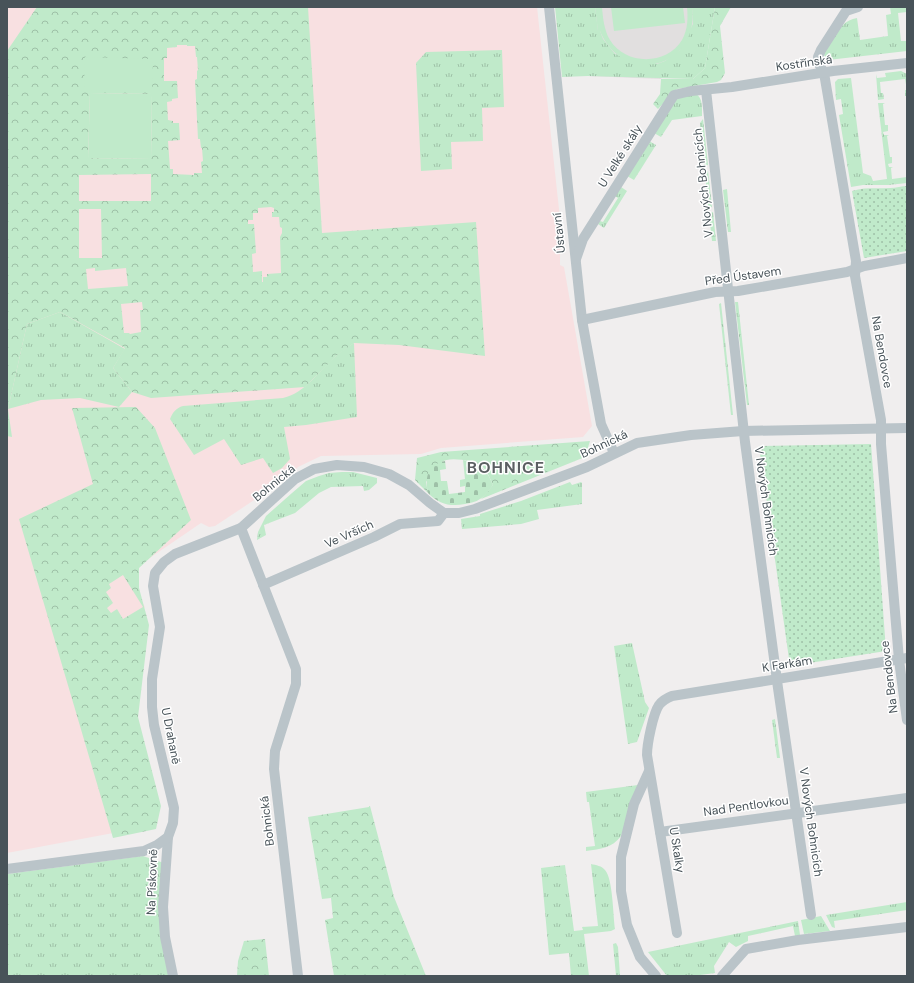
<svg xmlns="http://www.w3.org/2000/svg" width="914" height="983" font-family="'DM Sans',sans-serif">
	<defs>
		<pattern id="grass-tufts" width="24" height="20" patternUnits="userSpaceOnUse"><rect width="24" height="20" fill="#c0eaca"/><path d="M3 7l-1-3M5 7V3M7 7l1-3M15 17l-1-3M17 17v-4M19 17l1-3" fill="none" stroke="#9ec0a7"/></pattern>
		<pattern id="forest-crowns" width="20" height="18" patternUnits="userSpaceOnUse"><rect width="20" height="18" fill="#c0eaca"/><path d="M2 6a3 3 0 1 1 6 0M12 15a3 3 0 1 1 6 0" fill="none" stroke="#9ec0a7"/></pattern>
		<pattern id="cemetery-stones" width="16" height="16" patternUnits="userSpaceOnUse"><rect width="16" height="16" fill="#c0eaca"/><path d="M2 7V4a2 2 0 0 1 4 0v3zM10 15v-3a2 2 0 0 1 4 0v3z" fill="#9ec0a7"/></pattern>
		<pattern id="park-dots" width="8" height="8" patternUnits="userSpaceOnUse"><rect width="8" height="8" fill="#c0eaca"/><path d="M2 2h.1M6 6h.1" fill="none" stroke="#9ec0a7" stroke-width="1.8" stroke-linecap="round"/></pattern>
	</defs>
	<rect width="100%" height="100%" fill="#f0eeee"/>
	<!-- education -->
	<polygon fill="#e1dfdf" points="579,7 715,7 661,79 588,76"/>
	<!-- medical -->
	<polygon fill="#f8e0e1" points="7,7 537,7 563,246 560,248 560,265 564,267 592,426 583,437 441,448 421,454 321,456 298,467 283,481 215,526 209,527 201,523 125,575 145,607 138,612 127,700 145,827 7,853"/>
	<!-- grass -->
	<g fill="url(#grass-tufts)">
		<polygon points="555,7 595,7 598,31 600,31 603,39 615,54 657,64 665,61 680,50 693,24 692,7 715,7 705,68 693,79 588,76 562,77"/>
		<path d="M890,7h17v5l-9,1 3,28h6v10l-79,9c-2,-2 -3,-3 -4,-5 -1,-7 14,-25 19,-30 4,-4 8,-6 14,-7l3,22 28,-4 -2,-21 5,-1z"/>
		<polygon points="502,50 504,107 482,108 483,141 451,142 452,169 421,171 416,63 426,52"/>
		<polygon points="901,71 907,74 907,96 905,96 905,90 907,90 905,79 880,82 881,93 883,93 884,99 878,100 876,74 877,78 886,77 885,73"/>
		<polygon points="851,78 863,173 871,176 873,181 887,179 878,103 885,103 883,104 885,125 888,125 888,131 883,132 884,135 889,135 887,136 890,157 892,157 892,163 888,164 889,167 893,167 891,168 892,179 907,177 907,183 888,185 863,185 851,187 839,115 843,114 841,99 836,100 835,82 838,79"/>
		<path d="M696,94c7,4 6,14 6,22l-30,4 -11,17 -7,-4 22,-33 7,-5z"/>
		<polygon points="703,119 708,165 704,166 700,123"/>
		<polygon points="649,141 656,145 634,180 627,176"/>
		<polygon points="705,171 708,171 712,207 708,208"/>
		<polygon points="621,187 627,191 604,228 598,224 600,221 603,222 618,198 615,196"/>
		<polygon points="727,189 731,232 728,232 723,190"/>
		<polygon points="713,212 716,241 712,241 709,213"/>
		<polygon points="735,302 738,302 749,405 747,405"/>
		<polygon points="721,303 733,415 731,415 719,304"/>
		<polygon points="60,312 125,349 113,368 132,392 119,407 80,398 41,400 8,409 27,324"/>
		<path d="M354,343l3,74 -51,8 -22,2 6,32 -8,9 -9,5 -10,-15 -22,7 -17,-26 -30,16 -24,-36c3,-7 6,-11 13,-13l100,-8c23,-5 36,-28 53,-42 5,-5 12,-9 18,-13z"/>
		<polygon points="342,472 353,472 377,478 377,483 369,490 364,491 363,486 331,487 319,493 295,513 264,525 266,535 257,540 258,532 266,516 292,493 306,481 319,476 329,473"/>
		<polygon points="570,482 572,485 581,482 582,483 582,504 537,510 539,519 521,524 462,529 461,519 480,516 480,514 521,501"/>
		<polygon points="632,643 645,702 649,708 637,742 628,744 614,646"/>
		<polygon points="775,719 780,758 777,758 772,720"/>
		<path d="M638,785l-17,51c-9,12 -20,13 -35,15v-4l9,-1 -6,-44h-2l-1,-10z"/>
		<polygon points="143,856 167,864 164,929 173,976 7,976 7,874"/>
		<path d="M591,864c5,1 11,2 14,6 8,9 8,45 10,59l-4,2 -27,3 5,42h-18l-2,-23 -20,2 -8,-87 24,-3 9,66 9,-1 -1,-3 16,-1z"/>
		<polygon points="907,902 907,910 834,921 835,928 832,927 826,915"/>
		<polygon points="821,916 830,931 804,934 801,920"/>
		<polygon points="798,921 800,935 795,936 793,926 748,936 748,941 736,947 729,942 714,966 715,973 693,976 667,976 648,952"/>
		<polygon points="616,943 618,947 620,976 616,976 613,944"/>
	</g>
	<!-- forest -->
	<g fill="url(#forest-crowns)" fill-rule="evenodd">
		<path d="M37,7h271l14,226 154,-11 9,134 -86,-11 -45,-2 -18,13 -31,31 -154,11 -19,-6 -19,-24 12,-20 -65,-36 -33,12 -19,85 4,28 -5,-1v-385zM177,45h10v1h8l1,11h1l1,13 -1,1v8l-2,1 3,59h2l1,9h1l1,13 -2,1 1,11h-8v2l-21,-1v-5h-3l-2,-28 12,-1 -1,-17h-6v-2l-5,-1 -1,-18 5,-1v-2l6,-1 -1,-17h-13v-23h3v-10l10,-1zM90,93l62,1 -1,65 -63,-1zM151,174v27h-72v-26zM271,207l3,1v4h-2v5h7l1,10 2,1v5l-2,4 1,36 -14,1v3h-4v5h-1v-11l-9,1 -1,-18 4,-1 -2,-29h-6v-4h5v-7h5v-5zM79,209h22l1,49h-23zM95,268v3l31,-3 2,18 -40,3 -2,-20zM142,302l1,8h-3l1,22 -11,2 -1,-1h-5l-3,-29z"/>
		<polygon points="715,7 731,7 720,26 725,73 721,80 717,82 677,89 658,109 653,104 660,94 661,79 693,79 705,68"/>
		<path d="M136,407l19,21 36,92 -52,48v20l10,37 -11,92 23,89 -5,23 -43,9 -94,-319 74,-35 -21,-76zM123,575l20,32 -20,12 -6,-10 -6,4 -4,-5 6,-5 -7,-11 5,-4 -2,-4z"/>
		<path d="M590,441l-5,16 -104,42 12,-14c-3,-7 -6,-14 -11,-19 -7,-5 -33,-10 -40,-4 -6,4 -11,14 -16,20l2,11 -13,-13 2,-22 24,-6z"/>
		<polygon points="369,806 370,806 394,897 426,976 334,976 325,920 333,918 331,898 322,899 308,817 369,807"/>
		<polygon points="265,939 269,976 237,976 238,961 244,941"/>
	</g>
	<!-- cemetery -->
	<path fill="url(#cemetery-stones)" d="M463,460c18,5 23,8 30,25 -4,5 -8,11 -13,14 -4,3 -10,4 -15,5 -15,3 -26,0 -37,-11 -3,-16 -1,-28 17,-32l1,8 -6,1 1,11h6l2,13 16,-2v-6l-5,1v-7l5,-1z"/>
	<!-- park -->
	<g fill="url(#park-dots)">
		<path d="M907,186v65l-43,7 -12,-67c12,-4 25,-2 38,-3 6,0 12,-2 17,-2z"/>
		<polygon points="871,444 886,651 790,666 759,446"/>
	</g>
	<!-- pitch -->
	<g fill="#c0eaca">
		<path d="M595,7h7c1,11 2,23 8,33 15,25 56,26 72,0 6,-11 6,-22 5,-33h5c8,61 -68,81 -92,24h-2z"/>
		<polygon points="611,7 683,7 685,23 614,31"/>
		<polygon points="85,57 153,59 152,91 84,90"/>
		<polygon points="90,93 152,94 151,159 88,158"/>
	</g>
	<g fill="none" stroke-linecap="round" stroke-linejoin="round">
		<!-- minor -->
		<g stroke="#bac4c9" stroke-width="10">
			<polyline points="549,7 582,320 601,424 614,453"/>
			<polyline points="858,7 846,11 821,50 818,57 819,64 824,73 856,261 855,276 881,420 881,444 899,660 907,720"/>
			<polyline points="706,90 745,442 778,688 811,915"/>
			<polyline points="576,259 583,239 674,95 691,91 732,87 833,71 907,63"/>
			<polyline points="582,320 715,292 738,291 847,272 864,266 907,258"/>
			<polyline points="241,528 296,669 296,684 275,751 274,769 298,976"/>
			<polyline points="263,585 374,537 400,524 438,521 444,513"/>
			<polyline points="649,771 634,804 621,857 621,891 627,925 640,957 656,976"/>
			<polyline points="660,832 907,798"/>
			<polyline points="168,837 163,907 165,937 173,976"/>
			<polyline points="7,869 144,851 157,845 168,837 173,823 174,808 154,725 152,707 152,679 160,627 153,586 155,573 164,562 175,554 241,528 295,479 314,469 337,465 364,467 389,474 409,485 430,503 444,513 459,513 475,509 587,467 637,443 691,435 743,431 907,428"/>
			<path d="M677,933l-30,-178c0,-11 6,-41 12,-50 4,-5 8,-7 13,-9l235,-38"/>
			<polyline points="722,976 746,949 798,940 907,927"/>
		</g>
	</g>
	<g text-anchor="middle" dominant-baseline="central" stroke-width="3" stroke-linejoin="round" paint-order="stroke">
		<!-- street labels -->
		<g font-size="12" fill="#485359" stroke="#fff">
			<text transform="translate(804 63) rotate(-8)">Kostřínská</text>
			<text transform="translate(620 156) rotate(-58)">U Velké skály</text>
			<text transform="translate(703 183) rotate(-96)">V Nových Bohnicích</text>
			<text transform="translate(559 233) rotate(-96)">Ústavní</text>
			<text transform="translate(743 276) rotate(-8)">Před Ústavem</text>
			<text transform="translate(882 352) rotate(80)">Na Bendovce</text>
			<text transform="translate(604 444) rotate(-25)">Bohnická</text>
			<text transform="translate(274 483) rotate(-39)">Bohnická</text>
			<text transform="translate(766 501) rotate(82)">V Nových Bohnicích</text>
			<text transform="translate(349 534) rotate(-24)">Ve Vrších</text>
			<text transform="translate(787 664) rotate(-9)">K Farkám</text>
			<text transform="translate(889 677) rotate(-97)">Na Bendovce</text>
			<text transform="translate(171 736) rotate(79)">U Drahaně</text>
			<text transform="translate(746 806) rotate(-8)">Nad Pentlovkou</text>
			<text transform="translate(267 821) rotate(-97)">Bohnická</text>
			<text transform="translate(811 822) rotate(82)">V Nových Bohnicích</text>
			<text transform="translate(677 850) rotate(81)">U Skalky</text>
			<text transform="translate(152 882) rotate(-88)">Na Pískovně</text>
		</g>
		<!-- district labels -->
		<g font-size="16" font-weight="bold" letter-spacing="1" fill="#5b5f62" stroke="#fff">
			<text x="506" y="467">BOHNICE</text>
		</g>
	</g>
	<!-- border -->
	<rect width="914" height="983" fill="none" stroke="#485359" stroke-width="16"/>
</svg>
